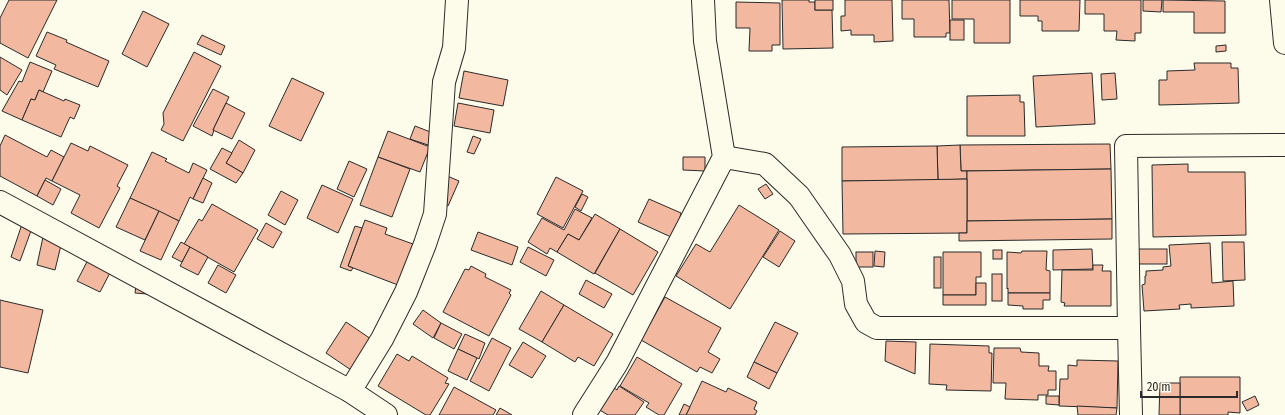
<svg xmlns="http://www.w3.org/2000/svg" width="1285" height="415" font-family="'Fira Sans Condensed',sans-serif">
	<rect width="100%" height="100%" fill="#fdfbea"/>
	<!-- building -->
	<g fill="#f2b8a0" stroke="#2b2b2b">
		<polygon points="9,0 57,0 28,58 0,43 0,18"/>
		<polygon points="782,0 809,0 809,2 815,2 815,10 832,10 833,48 783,49"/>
		<rect x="815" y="0" width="18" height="10"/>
		<polygon points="845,0 892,0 893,41 874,42 874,35 851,35 851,30 841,31 841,16 845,16"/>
		<polygon points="902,0 949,0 950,33 946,33 946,37 914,37 914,19 902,19"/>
		<polygon points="952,0 1010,0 1010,43 974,43 974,19 952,19"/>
		<polygon points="1020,0 1080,0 1079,31 1042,31 1042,21 1038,21 1038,16 1020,16"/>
		<polygon points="1085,0 1141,0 1141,33 1135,33 1135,41 1116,40 1117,31 1104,31 1104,14 1085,14"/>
		<polygon points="1143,0 1162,0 1161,12 1143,11"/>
		<polygon points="1163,0 1225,1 1225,33 1194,33 1194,12 1163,12"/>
		<polygon points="736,2 780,3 780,45 772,45 772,51 749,51 750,28 736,28"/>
		<polygon points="143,11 169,24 147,67 122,54"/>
		<rect x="950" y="20" width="14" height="20"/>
		<polygon points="47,32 67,40 66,42 109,61 98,87 54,69 56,65 36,56"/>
		<polygon points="202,35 225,46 221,55 197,44"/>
		<polygon points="1226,45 1226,51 1216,52 1216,46"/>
		<polygon points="194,52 221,66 183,141 161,130 164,124 163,113"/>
		<polygon points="0,57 22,70 7,95 0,90"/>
		<polygon points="30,62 52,71 43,92 39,90 35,100 31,99 22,120 2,111 19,81 22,82"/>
		<polygon points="1194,63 1231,63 1231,68 1238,68 1239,103 1159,105 1159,80 1167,80 1167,71 1195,70"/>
		<polygon points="464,71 508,80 503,106 459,98"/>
		<polygon points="1092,73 1095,124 1036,127 1033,76"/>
		<polygon points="1115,73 1117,99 1102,100 1101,74"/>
		<polygon points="292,78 324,93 301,141 269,126"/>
		<polygon points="213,89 229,97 213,130 214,130 212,136 193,126"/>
		<polygon points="39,90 64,101 65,99 80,105 74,119 70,117 61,137 22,120 31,99 35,100"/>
		<polygon points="1020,95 1020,102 1024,102 1025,136 967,136 967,96"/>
		<polygon points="226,103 245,113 232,139 213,130"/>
		<polygon points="458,103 494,110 490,133 454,126"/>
		<polygon points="415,126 433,133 428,145 410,139"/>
		<polygon points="388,131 430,147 420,172 378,157"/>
		<polygon points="5,135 47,157 51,150 64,157 52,181 46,178 37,196 0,176 0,146"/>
		<polygon points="473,136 481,139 474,154 467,152"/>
		<polygon points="239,140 255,150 243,173 226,163"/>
		<polygon points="71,143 88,151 90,146 128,165 117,186 120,188 99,228 71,213 80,195 52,181"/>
		<polygon points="1110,144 1111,169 961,171 960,145"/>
		<polygon points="960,145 961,171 967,171 967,179 938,180 937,146"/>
		<polygon points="937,146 938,180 842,181 842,147"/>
		<polygon points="222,148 232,153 226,163 243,173 236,183 210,169"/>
		<polygon points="152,152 167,159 165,161 189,173 193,163 207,170 193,199 190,197 179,221 130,198"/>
		<polygon points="378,157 410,169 392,217 360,205"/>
		<polygon points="683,157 705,157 705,171 683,170"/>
		<polygon points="349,161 367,169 354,197 337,189"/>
		<polygon points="1188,164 1188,172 1245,172 1246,235 1153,237 1152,165"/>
		<polygon points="1111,169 1112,219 967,221 967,171"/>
		<polygon points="445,175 459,181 448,206 434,200"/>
		<polygon points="556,177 583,191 563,228 537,214"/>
		<polygon points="203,178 212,183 203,203 193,199"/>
		<polygon points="967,179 967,233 843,234 842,181"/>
		<polygon points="45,180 61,189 53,205 37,196"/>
		<polygon points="766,184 773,194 765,199 758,189"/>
		<polygon points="322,185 353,199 338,233 307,218"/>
		<polygon points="281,191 298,200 285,225 268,215"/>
		<polygon points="582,194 588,197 581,211 575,207"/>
		<polygon points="130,198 159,211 145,240 116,227"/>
		<polygon points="649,199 681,213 679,221 671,237 638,222"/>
		<polygon points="212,204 258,230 234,272 184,244 199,219 202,221"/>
		<polygon points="739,205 779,230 730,309 676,276 696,244 710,252"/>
		<polygon points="575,209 592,218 579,240 568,234 557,252 550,248 547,254 528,242 542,218 564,230"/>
		<polygon points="159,211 179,221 161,260 140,251"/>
		<polygon points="595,214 620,229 594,274 557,252 568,234 579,240"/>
		<polygon points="1112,219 1112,239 959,241 959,233 967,233 967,221"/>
		<polygon points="365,220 387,228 385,234 413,244 398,285 348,266"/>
		<polygon points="266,223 282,232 273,248 257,239"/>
		<polygon points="22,224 32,228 20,261 11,257"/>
		<polygon points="355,226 362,228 348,266 353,268 351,271 340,267"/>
		<polygon points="620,229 658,252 633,295 595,273"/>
		<polygon points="780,231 795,241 779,267 763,257"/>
		<polygon points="478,232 518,247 512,265 471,250"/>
		<polygon points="43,237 62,241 55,270 37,265"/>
		<polygon points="181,242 190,247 182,262 172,257"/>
		<polygon points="1222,242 1244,242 1245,280 1223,281"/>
		<polygon points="1210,243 1212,283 1233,281 1234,306 1191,308 1191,304 1179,305 1180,309 1144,311 1142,285 1145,284 1145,276 1146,276 1146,271 1163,270 1163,267 1171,266 1169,245"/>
		<polygon points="190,247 208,257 198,275 180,266"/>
		<polygon points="528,247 554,260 546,276 520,262"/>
		<polygon points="1092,249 1093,269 1053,270 1053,250"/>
		<rect x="1138" y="249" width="29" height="15"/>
		<rect x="993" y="250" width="9" height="9"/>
		<polygon points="875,251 885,252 884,267 874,266"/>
		<polygon points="1022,251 1047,251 1046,270 1050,271 1050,293 1008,293 1008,288 1007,289 1007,252 1021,253"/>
		<rect x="856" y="252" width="17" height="15"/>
		<polygon points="943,252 981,252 981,277 976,277 976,295 943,295"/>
		<polygon points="90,256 113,267 100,292 77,281"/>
		<rect x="934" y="257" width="7" height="31"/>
		<polygon points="218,265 236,275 226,293 208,283"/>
		<polygon points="1093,265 1103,265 1102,271 1111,271 1111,306 1064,306 1065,303 1061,302 1062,270 1093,270"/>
		<polygon points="471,266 486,274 485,277 511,290 509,293 511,295 489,336 443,312 465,269 469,270"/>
		<rect x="992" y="274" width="10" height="27"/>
		<polygon points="586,280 612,294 604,308 579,294"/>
		<polygon points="976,283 986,283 986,305 943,305 943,295 976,295"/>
		<polygon points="136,285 148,287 147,294 135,293"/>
		<polygon points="541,291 564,305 542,342 519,329"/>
		<polygon points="1008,293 1050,293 1050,300 1043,300 1043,309 1023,309 1023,306 1008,305"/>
		<polygon points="665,297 721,328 708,352 720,359 712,373 700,367 697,372 641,340"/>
		<polygon points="0,300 43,310 28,373 0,367"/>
		<polygon points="564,305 613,334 594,366 578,357 575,362 542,342"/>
		<polygon points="423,310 441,323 433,338 413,324"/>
		<polygon points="346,322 371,339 351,370 326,353"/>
		<polygon points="775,322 798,333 777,373 754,362"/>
		<polygon points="441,323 462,334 454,349 434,338"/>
		<polygon points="465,334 485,343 479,359 458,349"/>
		<polygon points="492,338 511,348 489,391 470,381"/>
		<polygon points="886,341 916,342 915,374 885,361"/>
		<polygon points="523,342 546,356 532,378 509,365"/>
		<polygon points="930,344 989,346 989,353 992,353 991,391 946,390 947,385 929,384"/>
		<polygon points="994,348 1020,348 1021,352 1039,353 1039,366 1049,366 1048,371 1056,371 1056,390 1048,390 1048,395 1038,395 1038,400 1005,399 1006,383 993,383"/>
		<polygon points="458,349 477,358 467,380 448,371"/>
		<polygon points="397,354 409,361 412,356 448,378 445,383 449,384 430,415 426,415 378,386"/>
		<polygon points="637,357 682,384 664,415 659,415 646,407 649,403 620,386"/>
		<polygon points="1077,360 1118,361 1117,408 1059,406 1060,379 1068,379 1068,365 1077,366"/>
		<polygon points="754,362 777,373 769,389 747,377"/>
		<polygon points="1180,377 1240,377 1240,413 1228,412 1228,415 1180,415"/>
		<polygon points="702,381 726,392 728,388 757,402 754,409 757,411 755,415 686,415"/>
		<polygon points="1160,383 1180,383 1180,415 1159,415"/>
		<polygon points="619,386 644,402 635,415 608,415 598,409 613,387 617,390"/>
		<polygon points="454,387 496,410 493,415 439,415"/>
		<polygon points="1046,396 1059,396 1059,405 1046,404"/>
		<polygon points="1255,396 1259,405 1247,411 1242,402"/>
		<polygon points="684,404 690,407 686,415 679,415"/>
		<polygon points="1077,406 1117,408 1116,415 1078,415"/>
		<polygon points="500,408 512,415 496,415"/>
	</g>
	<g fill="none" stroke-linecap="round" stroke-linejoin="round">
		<defs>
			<g id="minor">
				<polyline points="1281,0 1285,43"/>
				<polyline points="724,157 765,164 799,196 840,255 853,281 856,304 866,322 877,328 1129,328 1131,415"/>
				<polyline points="0,202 350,391 386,415"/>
				<polyline points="1129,328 1126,146 1285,145"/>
				<polyline points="350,391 382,339 406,292 425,244 435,214 444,82 454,48 457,0"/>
				<polyline points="584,415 617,363 724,157 705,41 703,0"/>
			</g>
		</defs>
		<!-- minor casing -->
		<use href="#minor" stroke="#2b2b2b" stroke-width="24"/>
		<!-- minor -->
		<use href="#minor" stroke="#fdfbea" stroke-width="22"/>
	</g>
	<!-- scale -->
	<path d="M1141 391v6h96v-6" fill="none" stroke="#2b2b2b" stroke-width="2"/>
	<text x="1147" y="391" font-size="12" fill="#2b2b2b" stroke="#fdfbea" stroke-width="3" paint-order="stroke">20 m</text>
</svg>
